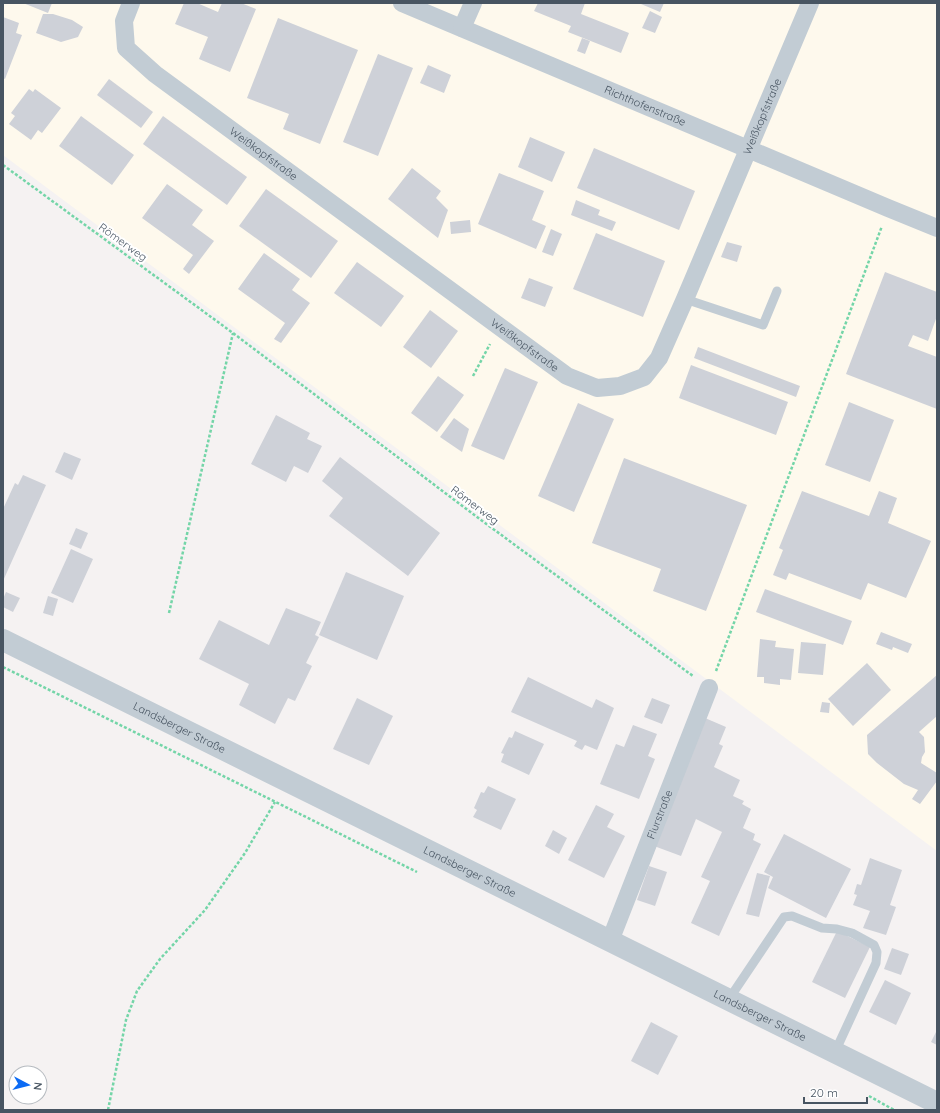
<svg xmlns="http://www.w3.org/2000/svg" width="940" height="1113" font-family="Quicksand,sans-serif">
	<rect width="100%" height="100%" fill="#f5f2f2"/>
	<!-- commercial -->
	<polygon fill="#fef9ed" points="3,3 937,3 937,851 3,155"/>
	<!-- building -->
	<g fill="#ced1d8">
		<polygon points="23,3 52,3 48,13"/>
		<polygon points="184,3 197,3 218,12 222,3 241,3 256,9 230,72 199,59 208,37 175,24"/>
		<polygon points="538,3 585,3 581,14 629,33 621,53 568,32 571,26 534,11"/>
		<polygon points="642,3 664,3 660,12 641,4"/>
		<polygon points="650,11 662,17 655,33 642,28"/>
		<polygon points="43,14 53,14 72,20 83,27 78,37 61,42 36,33"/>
		<polygon points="3,17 19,23 16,33 22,35 5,79 3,78"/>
		<polygon points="278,18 358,50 320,144 283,129 289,114 247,98"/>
		<polygon points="582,38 590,41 585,54 577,51"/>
		<polygon points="378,54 413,68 378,156 343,142"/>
		<polygon points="428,65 451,75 444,93 420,83"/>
		<polygon points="109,79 153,112 141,128 97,95"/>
		<polygon points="29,89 33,92 35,89 61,108 42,133 38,130 31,140 9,124 15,116 11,113"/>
		<polygon points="81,116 134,155 112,185 59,146"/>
		<polygon points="163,116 247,177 227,205 143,144"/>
		<polygon points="530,137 565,152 552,182 518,167"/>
		<polygon points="594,148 695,191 679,230 577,188"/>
		<polygon points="412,168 441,191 436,198 448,210 438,238 388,199"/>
		<polygon points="499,173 544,191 532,220 546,226 536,249 478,224"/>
		<polygon points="167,184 203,210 192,225 214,241 189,274 183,269 193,255 142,218"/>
		<polygon points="266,189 338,241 311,278 239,226"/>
		<polygon points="576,200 600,210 598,215 616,222 612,231 571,215"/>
		<polygon points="470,220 471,232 451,234 450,222"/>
		<polygon points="551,229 562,234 553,256 542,252"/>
		<polygon points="596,233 665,261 643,317 573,289"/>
		<polygon points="727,242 742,246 737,262 721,257"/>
		<polygon points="264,253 300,279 292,290 310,303 281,343 274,339 285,323 238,289"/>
		<polygon points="357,262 404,296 381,327 334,293"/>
		<polygon points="885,272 937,292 937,316 928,341 913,335 908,346 937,357 937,409 846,374"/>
		<polygon points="529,278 553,287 545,307 521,298"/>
		<polygon points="430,310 458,331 431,368 403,347"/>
		<polygon points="698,347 800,386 796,397 694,358"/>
		<polygon points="691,365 788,402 776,435 679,398"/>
		<polygon points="505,368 538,382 504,460 471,446"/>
		<polygon points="438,376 464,395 437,432 411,413"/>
		<polygon points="849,402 894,420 870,482 825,465"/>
		<polygon points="578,403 614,419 574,512 538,496"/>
		<polygon points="276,415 310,433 307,439 322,446 308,473 294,466 286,482 251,464"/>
		<polygon points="454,418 469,429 462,452 440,437"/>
		<polygon points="64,452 81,459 72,480 55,472"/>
		<polygon points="340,457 440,533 408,576 329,516 343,498 322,481"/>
		<polygon points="624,458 747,505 706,611 653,591 661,569 592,543"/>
		<polygon points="23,475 46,485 3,581 3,509 15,483 18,485"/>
		<polygon points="802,491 869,516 879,491 897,498 888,523 931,541 906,598 868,583 861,600 789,573 786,580 773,575 783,550 779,548"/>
		<polygon points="76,528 88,533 81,549 69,544"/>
		<polygon points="71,549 93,559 73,603 51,593"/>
		<polygon points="346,572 404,596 377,660 319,635"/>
		<polygon points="765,589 852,621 843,645 756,612"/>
		<polygon points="6,592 20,598 13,612 3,607 3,599"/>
		<polygon points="48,596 58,599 53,616 43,613"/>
		<polygon points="286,608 321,622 315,635 319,637 306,663 312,666 295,701 288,698 275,724 239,705 249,684 199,659 219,620 269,645"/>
		<polygon points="881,632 912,644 908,653 893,647 892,650 876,644"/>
		<polygon points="760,639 776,641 775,647 794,649 791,680 780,679 780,685 764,683 764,677 757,677"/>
		<polygon points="801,642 826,644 823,675 798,673"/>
		<polygon points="867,663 891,690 853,726 828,699"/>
		<polygon points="937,675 937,716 919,732 924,737 925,752 922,757 921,763 937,773 937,781 920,804 912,799 918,790 904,784 877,763 868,754 867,735"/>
		<polygon points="528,677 592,708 596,699 614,708 597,750 585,745 582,750 574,746 577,741 511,712"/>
		<polygon points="357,698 393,716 369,765 333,749"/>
		<polygon points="652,698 670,705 662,724 644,717"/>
		<polygon points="822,702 830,703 829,713 820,712"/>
		<polygon points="705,718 726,727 719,744 723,746 714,767 740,780 733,796 744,801 742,804 751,809 743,828 755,834 753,840 761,844 719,936 691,923 710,881 701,877 722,832 696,819 681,856 654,846"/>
		<polygon points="633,725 657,734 648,756 655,759 639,799 600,784 616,744 624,747"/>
		<polygon points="515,731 544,744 529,775 501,762 504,754 501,753 509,737 512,738"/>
		<polygon points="488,786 516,799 501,830 473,817 477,810 474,808 481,792 484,793"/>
		<polygon points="596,805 614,814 607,827 625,836 604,878 568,860"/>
		<polygon points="553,830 567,838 559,854 545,846"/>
		<polygon points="784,834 851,869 826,918 768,888 773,877 764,872"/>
		<polygon points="870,858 902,870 890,905 896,907 886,935 863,928 870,911 853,905 857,895 854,894 857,884 861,885"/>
		<polygon points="649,866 667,872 655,906 637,900"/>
		<polygon points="757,873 770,876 759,917 746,914"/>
		<polygon points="837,931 870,947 845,998 812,982"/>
		<polygon points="892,948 909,954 901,975 884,969"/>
		<polygon points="885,980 911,993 896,1025 869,1012"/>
		<polygon points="651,1022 678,1036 658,1075 631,1061"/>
		<polygon points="937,1030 937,1045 931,1042"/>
	</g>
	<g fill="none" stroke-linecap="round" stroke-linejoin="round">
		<!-- path -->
		<g stroke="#74d5a8" stroke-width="2.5" stroke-dasharray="3 2" stroke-linecap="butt">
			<polyline points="3,165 233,333 481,520 693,676"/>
			<polyline points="473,376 490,344"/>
			<polyline points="169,613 233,333"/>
			<polyline points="3,667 417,872"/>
			<polyline points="716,671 882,226"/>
			<polyline points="869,1096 894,1110"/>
			<polyline points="108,1110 126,1020 137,991 160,959 205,910 245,853 275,802"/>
		</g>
		<!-- service -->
		<g stroke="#c2ccd4" stroke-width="9">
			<polyline points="685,299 763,325 777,291"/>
			<polyline points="729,999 784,917 792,916 822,928 837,929 852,933 874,945 877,952 876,963 835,1052"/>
		</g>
		<!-- minor -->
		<g stroke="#c2ccd4" stroke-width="18">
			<path id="s1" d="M131,3l-7,18 2,27 29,26 412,302 30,12 23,-2 24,-9 15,-19 26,-59 125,-296"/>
			<path id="s2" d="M402,3l486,205 49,20"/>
			<polyline points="462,28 473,3"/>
			<path id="s3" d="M610,941l99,-253"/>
		</g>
		<!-- tertiary -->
		<path stroke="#c2ccd4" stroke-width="22" id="s4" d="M3,640l934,463"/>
	</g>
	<g text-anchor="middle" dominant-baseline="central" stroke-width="4" stroke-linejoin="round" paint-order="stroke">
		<!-- street labels -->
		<g font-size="11" fill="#485562" stroke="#fff">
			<text stroke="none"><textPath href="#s2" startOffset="264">Richthofenstraße</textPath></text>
			<text stroke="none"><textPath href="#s1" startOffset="964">Weißkopfstraße</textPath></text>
			<text stroke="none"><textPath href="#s1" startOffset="220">Weißkopfstraße</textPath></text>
			<text transform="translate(123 242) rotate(36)">Römerweg</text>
			<text stroke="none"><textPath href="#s1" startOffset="544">Weißkopfstraße</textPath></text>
			<text transform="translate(475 505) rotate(37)">Römerweg</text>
			<text stroke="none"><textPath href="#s4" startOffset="197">Landsberger Straße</textPath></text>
			<text stroke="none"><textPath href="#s3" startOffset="136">Flurstraße</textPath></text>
			<text stroke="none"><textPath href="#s4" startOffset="521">Landsberger Straße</textPath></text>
			<text stroke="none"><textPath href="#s4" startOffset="845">Landsberger Straße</textPath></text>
		</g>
	</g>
	<!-- border -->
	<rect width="940" height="1113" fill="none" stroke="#485562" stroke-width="8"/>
	<!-- north arrow -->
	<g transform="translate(28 1085) rotate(97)"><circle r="19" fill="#ffffff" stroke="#b6bbc0"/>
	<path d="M0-3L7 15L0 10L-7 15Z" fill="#0c6bf4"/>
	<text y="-6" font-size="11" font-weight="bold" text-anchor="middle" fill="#485562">N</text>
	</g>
	<!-- scale -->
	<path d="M804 1097v6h63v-6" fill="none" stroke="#485562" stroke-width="2"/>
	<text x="810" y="1097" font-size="12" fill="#485562" stroke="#ffffff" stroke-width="3" paint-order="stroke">20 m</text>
</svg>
